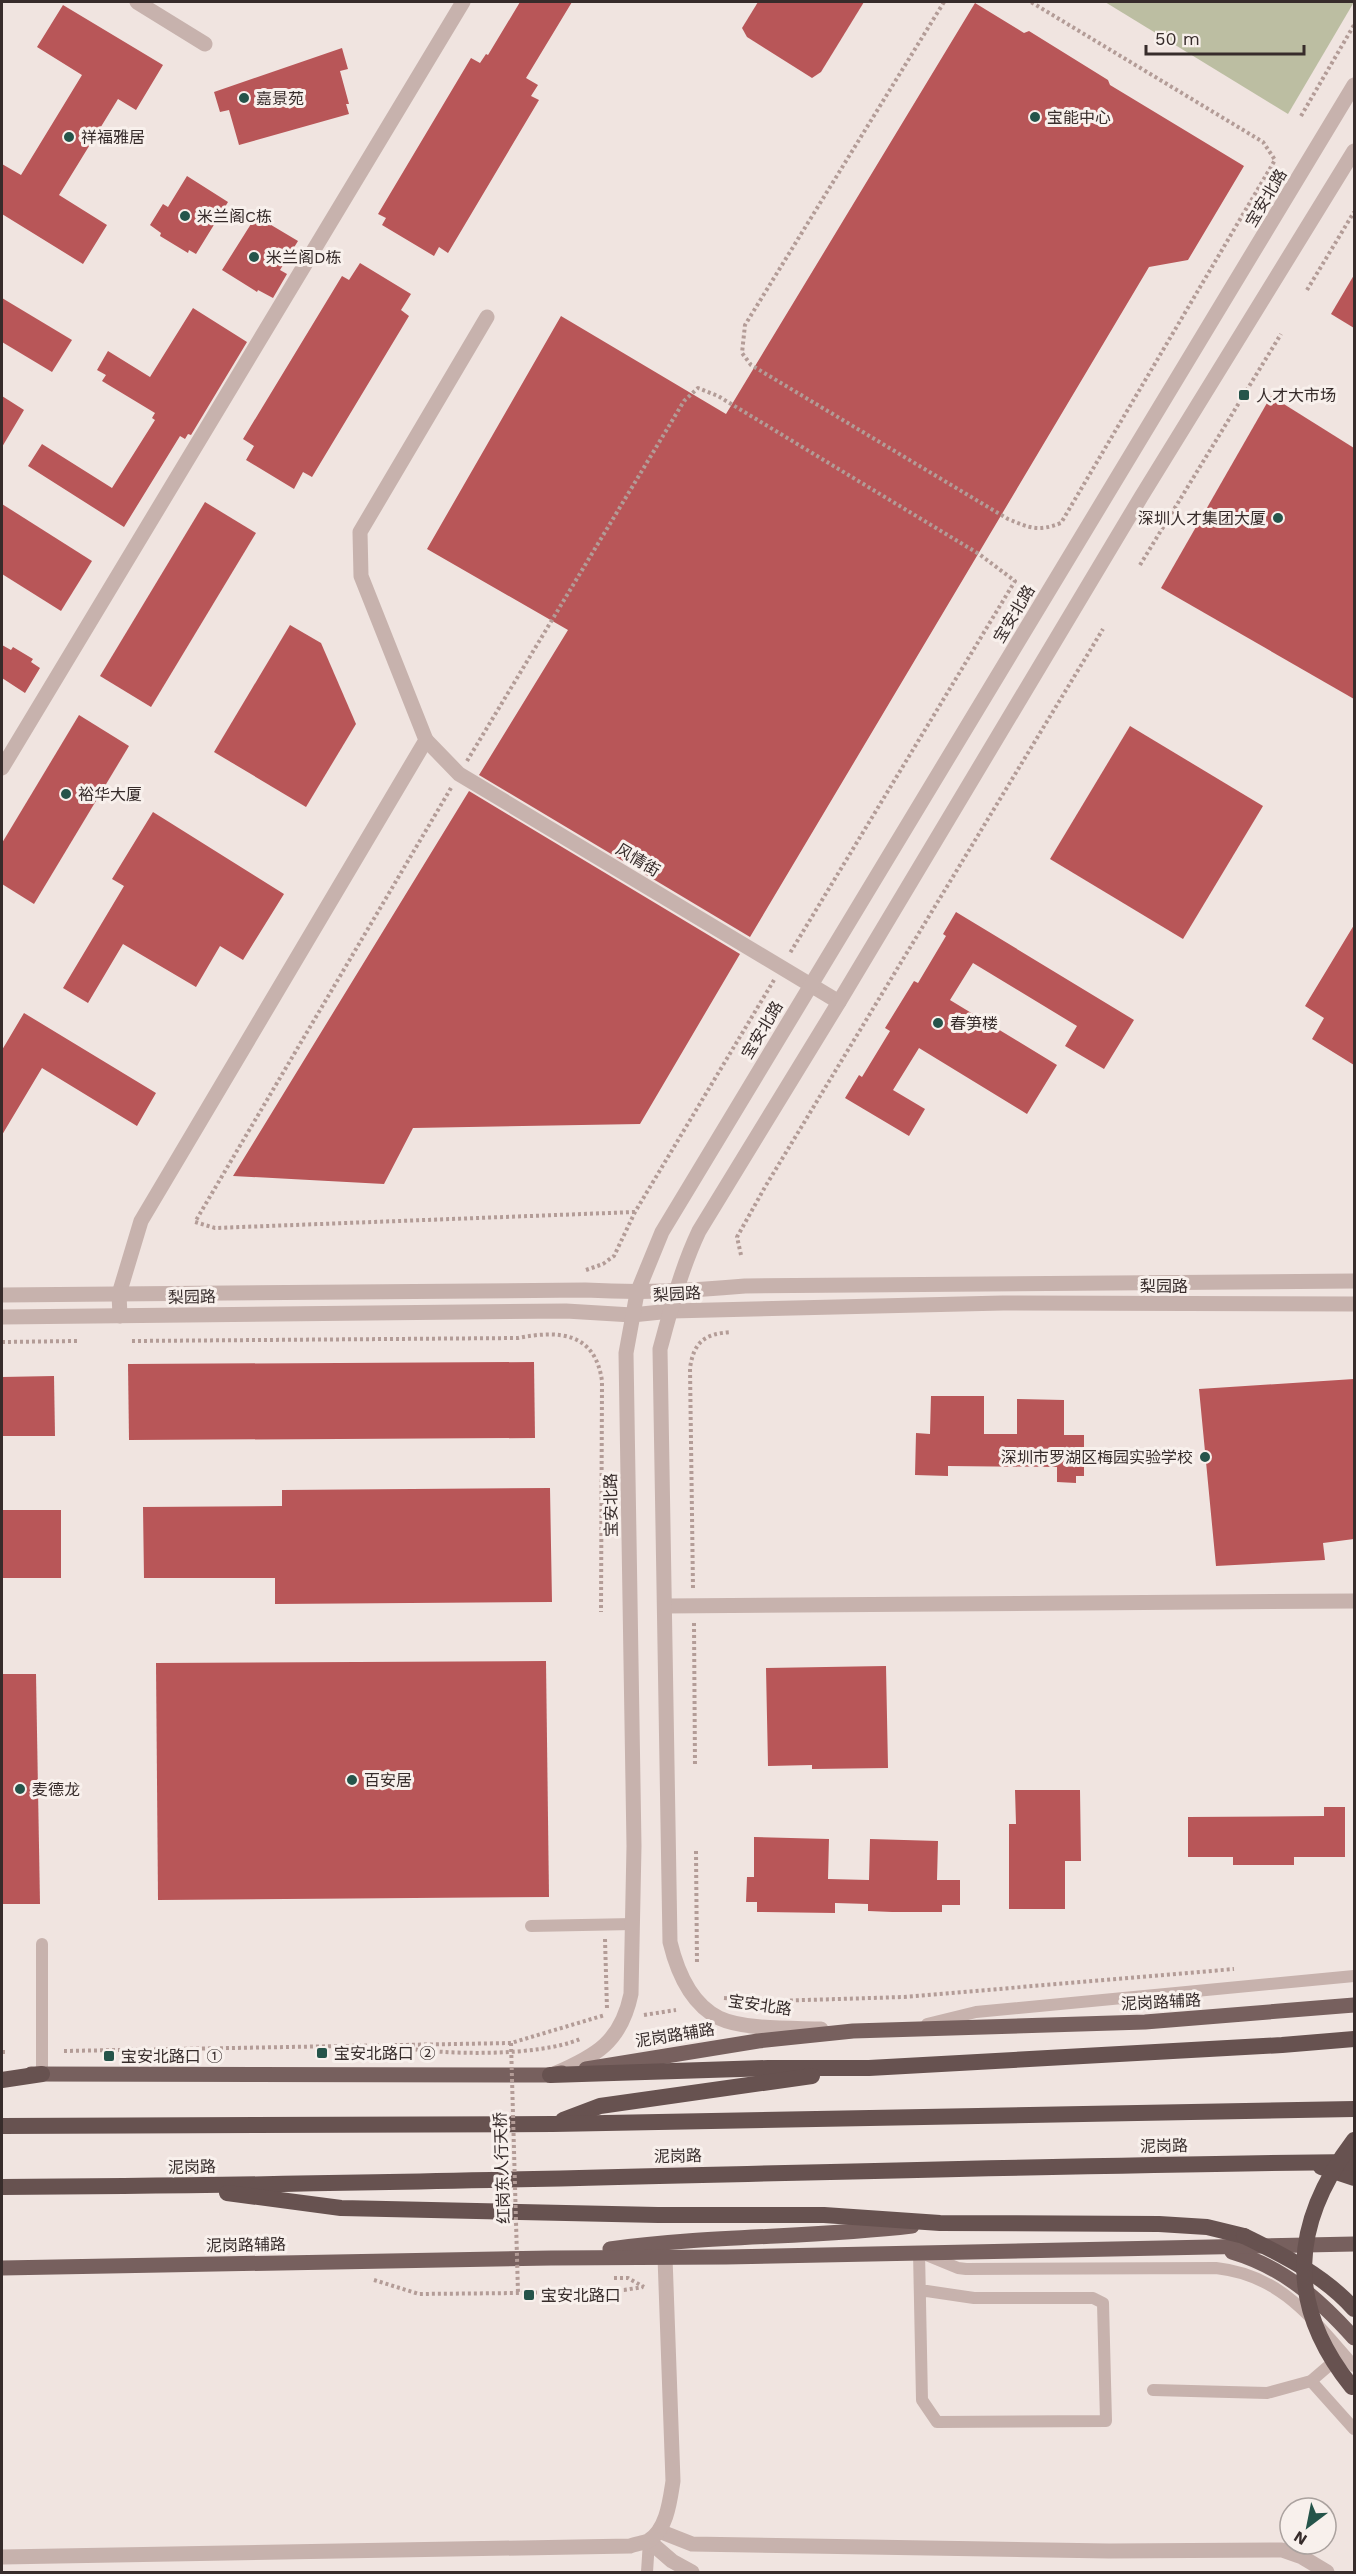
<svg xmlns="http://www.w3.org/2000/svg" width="1356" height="2574" font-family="'Work Sans','Noto Sans SC',sans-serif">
	<rect width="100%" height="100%" fill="#f0e4e0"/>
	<!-- green -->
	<polygon fill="#bcbea2" points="1105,2 1354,2 1288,114"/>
	<!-- building -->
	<g fill="#b85658">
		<polygon points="520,2 572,2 526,78 538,85 531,96 539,100 448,253 439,247 434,256 382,225 386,218 378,214 471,58 480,63 486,54 488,55"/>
		<polygon points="758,2 864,2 821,72 812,78 747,37 742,28"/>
		<polygon points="975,3 1024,33 1029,31 1108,80 1110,85 1244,166 1188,260 1149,267 750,937 479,775 568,630 427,549 561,316 726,414"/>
		<polygon points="63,5 163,65 136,110 118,99 59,195 107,225 83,264 2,214 2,164 21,175 82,75 37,47"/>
		<polygon points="342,48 348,69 340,71 349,104 346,104 349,114 239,145 229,110 220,112 214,92"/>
		<polygon points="187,176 228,202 196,254 189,250 188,253 160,236 161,233 150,225 163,204 168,207"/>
		<polygon points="256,216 298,241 280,270 287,274 273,298 258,290 257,292 222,270"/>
		<polygon points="360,263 411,294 401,310 409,316 312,477 303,472 294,489 246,460 254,446 243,439 342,276 349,280"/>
		<polygon points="1354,275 1354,328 1331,314"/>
		<polygon points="2,298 72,340 52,372 2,342"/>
		<polygon points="193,308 247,342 191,435 188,434 185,439 180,436 124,527 28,466 42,444 112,488 155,420 152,418 155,413 102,381 106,375 97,370 108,351 150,377"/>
		<polygon points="2,396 24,410 2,447"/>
		<polygon points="1271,396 1354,448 1354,699 1161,588"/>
		<polygon points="205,502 256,533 151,707 100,676"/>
		<polygon points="2,504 92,561 61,611 2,574"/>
		<polygon points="290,625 321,643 356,724 306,807 214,752"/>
		<polygon points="2,645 11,650 13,647 33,659 31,662 40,668 25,693 2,678"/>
		<polygon points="79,715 129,746 34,904 2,884 2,843"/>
		<polygon points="1130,726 1263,806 1183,939 1050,859"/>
		<polygon points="469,791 740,954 640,1124 413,1128 384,1184 233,1176"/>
		<polygon points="153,812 284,894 243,960 220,946 196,987 123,944 88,1003 63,988 124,886 112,879"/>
		<polygon points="956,912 1134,1020 1104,1069 1065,1046 1077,1026 973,963 950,1000 1057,1065 1027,1114 919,1048 893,1090 925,1109 909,1136 845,1098 859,1075 862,1077 890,1031 885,1028 914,981 918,983 946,936 943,934"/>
		<polygon points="1354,925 1354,1065 1312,1039 1324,1018 1305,1006"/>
		<polygon points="24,1013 156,1093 137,1126 42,1068 2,1135 2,1050"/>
		<polygon points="534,1362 535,1438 129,1440 128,1364"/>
		<polygon points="54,1376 55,1436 2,1436 2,1377"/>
		<polygon points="1354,1379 1354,1539 1323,1543 1325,1560 1216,1566 1199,1389"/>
		<polygon points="931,1396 984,1396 984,1434 1017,1434 1017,1399 1064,1400 1064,1435 1084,1435 1084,1476 1076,1476 1076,1483 1057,1482 1057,1467 948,1466 948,1476 915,1475 916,1433 930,1434"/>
		<polygon points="550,1488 552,1602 275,1604 275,1578 144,1578 143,1507 282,1506 282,1490"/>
		<rect x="2" y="1510" width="59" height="68"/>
		<polygon points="546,1661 549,1897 158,1900 156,1663"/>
		<polygon points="886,1666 888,1768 812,1769 812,1765 768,1766 766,1668"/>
		<polygon points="2,1674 36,1674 40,1904 2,1904"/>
		<polygon points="1015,1790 1080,1790 1081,1861 1065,1861 1065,1909 1009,1909 1009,1824 1016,1824"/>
		<polygon points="1324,1807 1345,1807 1345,1857 1294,1857 1294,1865 1233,1865 1233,1857 1188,1857 1188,1817 1324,1816"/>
		<polygon points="754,1837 829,1839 828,1879 869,1880 870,1839 938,1841 937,1880 960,1880 960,1905 942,1905 942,1912 892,1912 868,1911 868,1904 835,1903 835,1913 757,1912 757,1902 746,1902 747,1877 754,1877"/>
	</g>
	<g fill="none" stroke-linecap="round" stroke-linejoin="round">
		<!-- path -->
		<g stroke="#b39c97" stroke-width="4" stroke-dasharray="3 3" stroke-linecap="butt">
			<path d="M944,2l-199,323 -3,28 9,12 257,154c22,9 30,13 53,4l214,-363 -12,-18 -232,-140"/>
			<polyline points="1301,116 1354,25"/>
			<polyline points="1307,290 1354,212"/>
			<polyline points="1140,565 1281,334"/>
			<polyline points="467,761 684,401 698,388 718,396 979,554 1015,581 790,953"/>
			<polyline points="451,788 195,1222 215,1228 635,1212"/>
			<polyline points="741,1255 737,1237 765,1187 1103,629"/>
			<polyline points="586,1270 603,1264 614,1256 635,1212 774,980"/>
			<path d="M132,1341l386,-3c41,-8 77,-6 84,43l-1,231"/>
			<polyline points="2,1342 77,1341"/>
			<path d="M693,1588l-3,-220c4,-27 15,-34 41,-36"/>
			<polyline points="694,1623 695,1766"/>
			<polyline points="696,1851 697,1964"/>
			<polyline points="605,1939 607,2009"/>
			<polyline points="724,1998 773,2001 904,1997 1234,1969"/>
			<polyline points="644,2015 676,2010"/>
			<path d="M398,2047c45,8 140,10 182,-8"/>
			<polyline points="64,2051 511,2043 605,2015"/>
			<polyline points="2,2052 8,2052"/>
			<polyline points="614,2278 628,2278 644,2287"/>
			<polyline points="374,2280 419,2294 518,2293 624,2290 643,2287"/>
		</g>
		<!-- service -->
		<g stroke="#c7b2ad" stroke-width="12">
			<polyline points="531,1926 633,1924"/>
			<polyline points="42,1944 42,2074"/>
			<polyline points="927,2024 976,2012 1354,1976"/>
			<path d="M920,2290l54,8h119l10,5 3,118 -169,1 -15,-22 -3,-148 39,16 8,1 250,-1c66,7 97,52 138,98"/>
			<polyline points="1311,2381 1354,2429"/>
			<polyline points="1153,2390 1267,2393 1311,2381 1339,2357"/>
			<polyline points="647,2572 649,2541"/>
		</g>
		<!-- minor -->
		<g stroke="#c7b2ad" stroke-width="15">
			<polyline points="137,2 205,44"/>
			<polyline points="426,740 459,774 839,1002"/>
			<polyline points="2,768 463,2"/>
			<polyline points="120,1316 119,1294 141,1221 426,740 361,576 360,532 487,317"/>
			<polyline points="665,1606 1354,1601"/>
			<polyline points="659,2531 692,2544 1109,2551 1282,2550 1302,2557 1327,2572"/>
			<polyline points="649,2541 672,2561 692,2572"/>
			<path d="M2,2557l628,-11c5,-2 13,-3 18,-5 19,-11 22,-41 25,-60l-8,-224"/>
		</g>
		<!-- tertiary -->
		<g stroke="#c7b2ad" stroke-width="15">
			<path d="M2,1295l583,-5c58,3 103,1 160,-4l609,-5"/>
			<polyline points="2,1317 566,1311 632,1315 671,1311 1003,1303 1354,1304"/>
			<path d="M821,2029c-27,-1 -77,1 -102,-11 -28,-14 -42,-47 -49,-76l-10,-593c11,-40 21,-80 39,-118l140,-229 302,-505 213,-346"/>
			<path d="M554,2074c42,-18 67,-32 77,-80l3,-148 -8,-493 11,-60 25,-61 692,-1147"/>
		</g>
		<!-- primary -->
		<g stroke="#77605e" stroke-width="15">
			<polyline points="586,2069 758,2041 853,2031 1145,2022 1354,2005"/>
			<polyline points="31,2074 550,2075 562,2073"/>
			<path d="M610,2249c100,-14 202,-11 302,-23"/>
			<path d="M1232,2252c51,15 87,47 122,86"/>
			<polyline points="2,2268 551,2258 726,2257 1354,2244"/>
		</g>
		<!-- trunk -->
		<g stroke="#675250" stroke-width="16">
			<polyline points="550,2075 768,2068 869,2068 1282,2045 1354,2039"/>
			<polyline points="2,2080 42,2074"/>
			<polyline points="563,2120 600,2106 812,2076"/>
			<polyline points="2,2126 553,2124 1354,2109"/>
			<polyline points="1321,2167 1354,2178"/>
			<path d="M2,2187c451,-2 901,-20 1352,-25"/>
			<polyline points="227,2193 341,2208 658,2215 824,2215 940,2223 1159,2224 1207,2227 1244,2236"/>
		</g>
		<!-- path-bridge -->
		<polyline stroke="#b39c97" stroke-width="4" stroke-dasharray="3 3" stroke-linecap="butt" points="511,2043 518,2293"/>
		<!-- trunk-bridge -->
		<g stroke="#675250" stroke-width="16">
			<path d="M1244,2236c39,19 81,40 110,73"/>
			<path d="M1352,2387c-67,-83 -61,-164 2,-247"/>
		</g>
	</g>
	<!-- markers -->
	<g fill="#25544a" stroke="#f8f0ec" stroke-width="2">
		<circle cx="244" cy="98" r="6"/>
		<circle cx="1035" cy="117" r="6"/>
		<circle cx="69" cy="137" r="6"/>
		<circle cx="185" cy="216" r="6"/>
		<circle cx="254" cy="257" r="6"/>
		<rect x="1238" y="389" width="12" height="12" rx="3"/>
		<circle cx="1278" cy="518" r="6"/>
		<circle cx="66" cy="794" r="6"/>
		<circle cx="938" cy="1023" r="6"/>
		<circle cx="1205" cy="1457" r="6"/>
		<circle cx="352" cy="1780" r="6"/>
		<circle cx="20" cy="1789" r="6"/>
		<rect x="316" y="2047" width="12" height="12" rx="3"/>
		<rect x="103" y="2050" width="12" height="12" rx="3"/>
		<rect x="523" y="2289" width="12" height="12" rx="3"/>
	</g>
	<g text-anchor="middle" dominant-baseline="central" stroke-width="6" stroke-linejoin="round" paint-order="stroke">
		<!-- poi labels -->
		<g font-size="16" fill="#372c2b" stroke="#f8f0ec" text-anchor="start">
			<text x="256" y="98">嘉景苑</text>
			<text x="1047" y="117">宝能中心</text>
			<text x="81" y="137">祥福雅居</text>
			<text x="197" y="216">米兰阁C栋</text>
			<text x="266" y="257">米兰阁D栋</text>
			<text x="1256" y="395">人才大市场</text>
			<text x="1266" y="518" text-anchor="end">深圳人才集团大厦</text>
			<text x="78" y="794">裕华大厦</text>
			<text x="950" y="1023">春笋楼</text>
			<text x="1193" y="1457" text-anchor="end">深圳市罗湖区梅园实验学校</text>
			<text x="364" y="1780">百安居</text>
			<text x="32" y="1789">麦德龙</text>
			<text x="334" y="2053">宝安北路口 ②</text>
			<text x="121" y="2056">宝安北路口 ①</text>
			<text x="541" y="2295">宝安北路口</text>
		</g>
		<!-- street labels -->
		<g font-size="16" fill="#372c2b" stroke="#f8f0ec">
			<text transform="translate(1266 198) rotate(-59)">宝安北路</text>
			<text transform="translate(1014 614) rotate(-59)">宝安北路</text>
			<text transform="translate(638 860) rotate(31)">风情街</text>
			<text transform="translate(762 1030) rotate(-59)">宝安北路</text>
			<text x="1164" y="1286">梨园路</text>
			<text transform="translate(677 1294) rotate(-3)">梨园路</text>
			<text transform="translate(192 1297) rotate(-1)">梨园路</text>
			<text transform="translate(611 1505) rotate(-91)">宝安北路</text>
			<text transform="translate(1161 2002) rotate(-3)">泥岗路辅路</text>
			<text transform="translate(760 2005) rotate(8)">宝安北路</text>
			<text transform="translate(675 2035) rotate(-9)">泥岗路辅路</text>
			<text transform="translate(1164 2146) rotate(-1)">泥岗路</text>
			<text transform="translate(678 2156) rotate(-1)">泥岗路</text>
			<text transform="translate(192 2167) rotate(-1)">泥岗路</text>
			<text transform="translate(502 2168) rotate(-92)">红岗东人行天桥</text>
			<text transform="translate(246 2245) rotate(-1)">泥岗路辅路</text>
		</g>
	</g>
	<!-- border -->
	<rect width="1356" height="2574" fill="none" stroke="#372c2b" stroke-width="6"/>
	<!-- north arrow -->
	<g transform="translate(1308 2526) rotate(212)"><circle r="28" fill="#f8f0ec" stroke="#aba29f" stroke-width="1.5"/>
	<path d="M0-4.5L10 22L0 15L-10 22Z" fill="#25544a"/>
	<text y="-9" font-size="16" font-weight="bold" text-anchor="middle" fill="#372c2b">N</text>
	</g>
	<!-- scale -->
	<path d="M1146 45v9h158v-9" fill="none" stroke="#372c2b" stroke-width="3"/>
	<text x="1155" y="45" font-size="18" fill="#372c2b" stroke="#f8f0ec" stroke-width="4.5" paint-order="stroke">50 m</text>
</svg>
